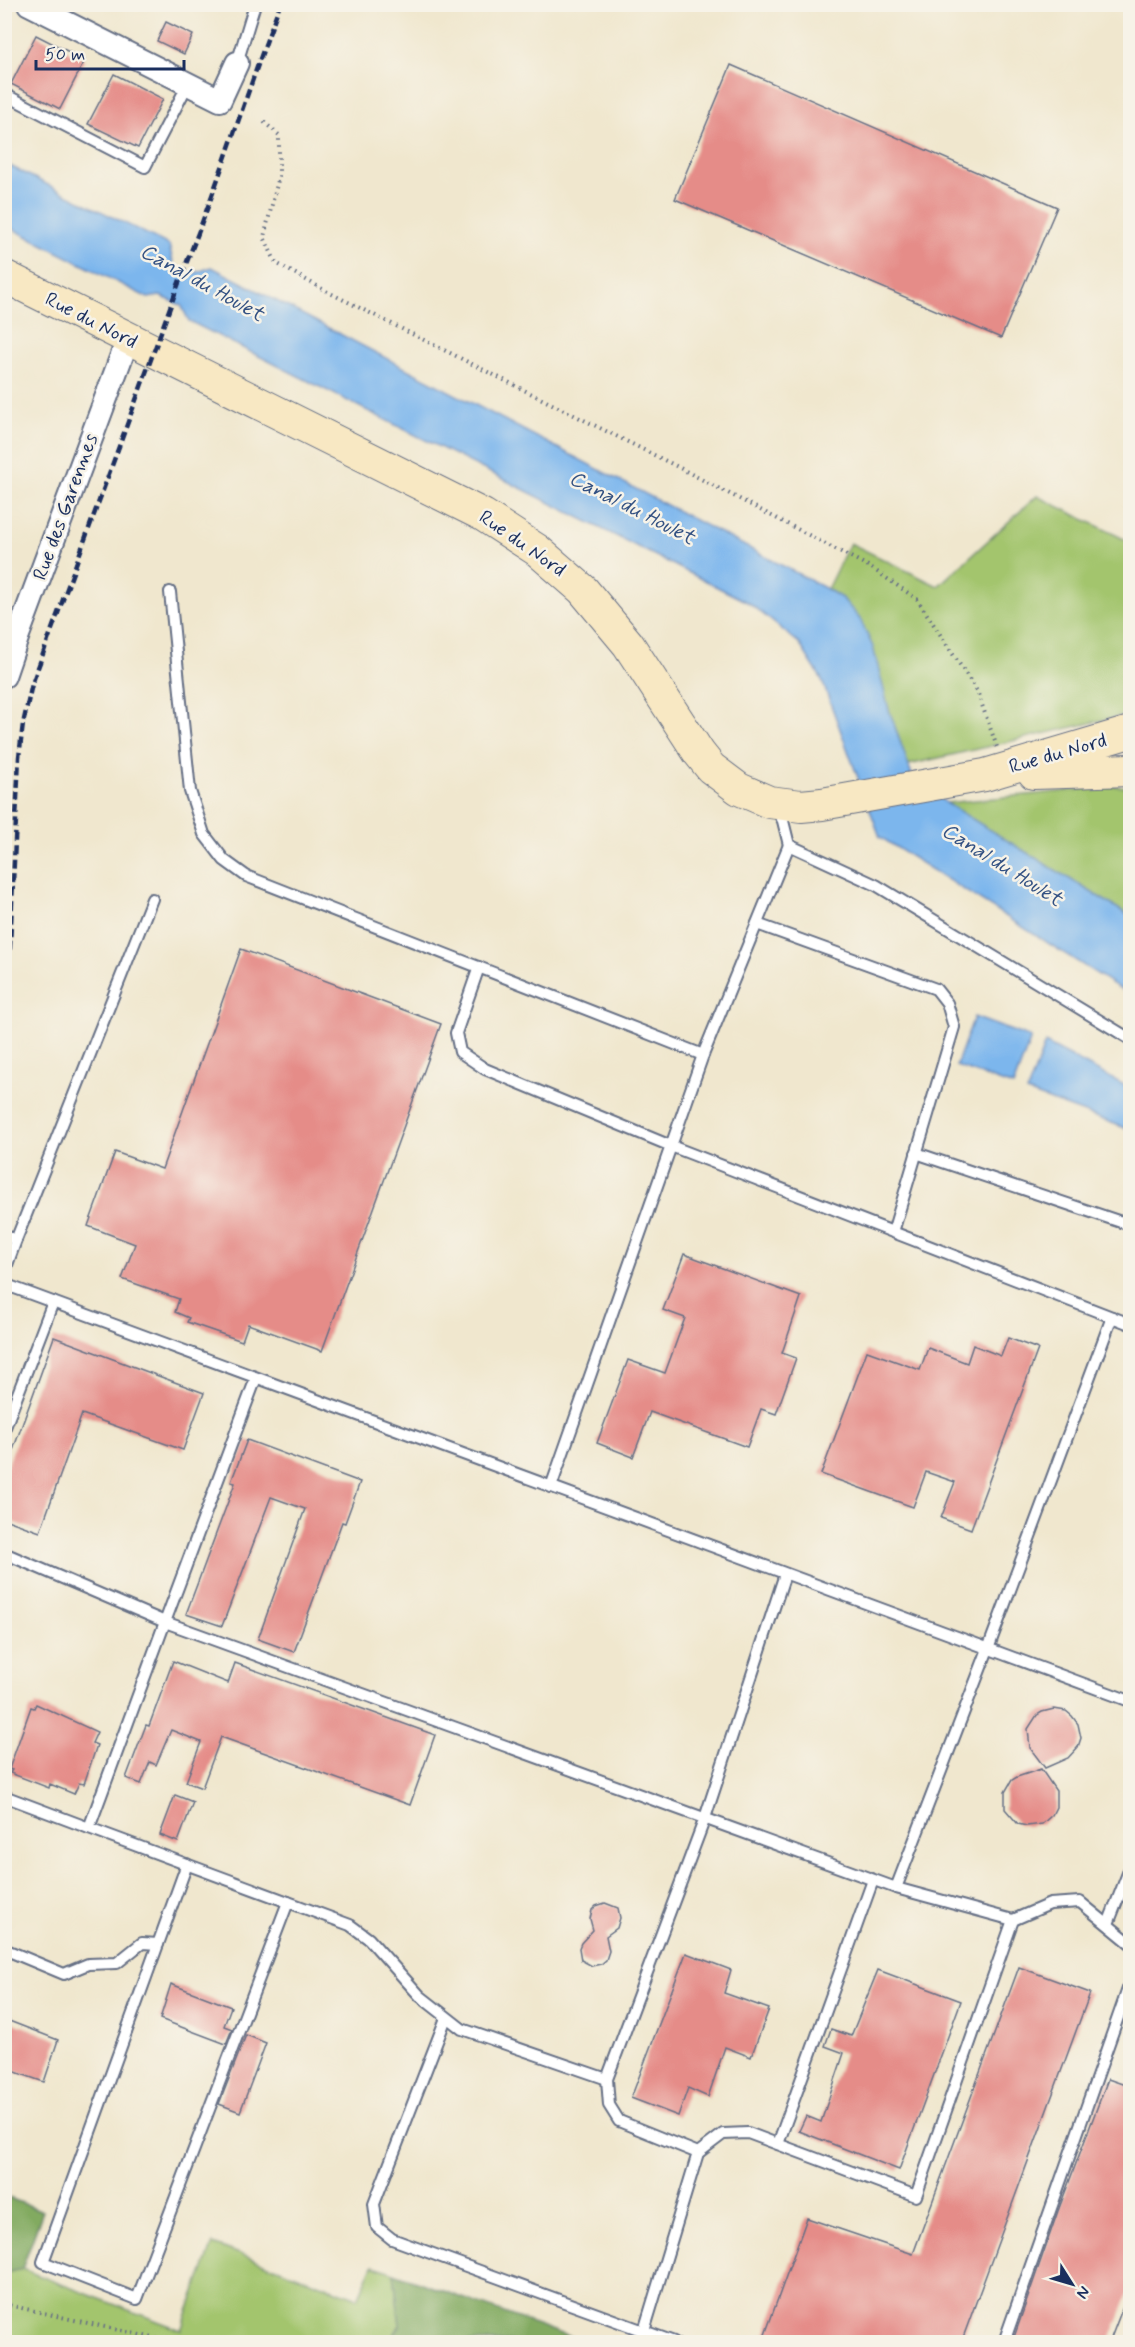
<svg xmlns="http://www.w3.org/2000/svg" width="1135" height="2347" font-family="Mynerve,sans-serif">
	<rect width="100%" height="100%" fill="#f7f3e8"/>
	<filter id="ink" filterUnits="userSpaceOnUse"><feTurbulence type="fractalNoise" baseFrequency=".0167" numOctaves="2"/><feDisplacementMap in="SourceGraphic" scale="12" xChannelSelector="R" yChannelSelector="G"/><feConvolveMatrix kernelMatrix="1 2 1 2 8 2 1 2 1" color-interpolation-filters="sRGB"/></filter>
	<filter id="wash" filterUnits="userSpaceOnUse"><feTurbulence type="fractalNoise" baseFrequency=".008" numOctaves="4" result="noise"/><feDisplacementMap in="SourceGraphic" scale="24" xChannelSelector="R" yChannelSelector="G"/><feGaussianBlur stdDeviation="1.35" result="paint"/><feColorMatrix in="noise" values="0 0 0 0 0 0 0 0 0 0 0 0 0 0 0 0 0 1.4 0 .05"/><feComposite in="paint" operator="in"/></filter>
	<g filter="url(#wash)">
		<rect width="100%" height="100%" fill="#f0e7ce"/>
		<!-- green -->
		<g fill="#a3c56d" stroke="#5f7a66" stroke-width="1.5">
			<polygon points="1037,496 1130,542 1130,714 908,765 889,710 843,599 827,589 850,543 938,586"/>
			<polygon points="1115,786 1130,787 1130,916 946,803"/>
			<polygon points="213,2244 358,2298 373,2265 394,2273 400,2325 390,2342 5,2342 4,2273 22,2269 181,2330"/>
		</g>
		<!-- forest -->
		<g fill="#82aa60" stroke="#4e6c5f" stroke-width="1.5">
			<polygon points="4,2196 43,2211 22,2269 5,2273"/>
			<polygon points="394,2273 584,2342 390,2342 400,2325"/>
		</g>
		<!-- water -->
		<g fill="#7bb6ed" stroke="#4b72a6" stroke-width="1.5">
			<polygon points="4,163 169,245 174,266 192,274 212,267 827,589 843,599 860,619 873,647 889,710 912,775 946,803 1130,916 1130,995 880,837 821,678 799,643 749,603 189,321 181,305 160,296 148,298 5,225"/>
			<polygon points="974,1017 1031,1038 1013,1086 956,1066"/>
			<polygon points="1045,1043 1130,1088 1130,1123 1128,1129 1027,1092"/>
		</g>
		<g id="blocks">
			<!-- building -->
			<g fill="#e58c88">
				<polygon points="166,22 193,35 184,54 157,41"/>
				<polygon points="36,35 85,60 60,109 11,84"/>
				<polygon points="731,65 1057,207 1001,338 675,199"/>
				<polygon points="114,74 163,99 138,148 88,124"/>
				<polygon points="241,949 441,1024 322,1351 248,1324 242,1341 187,1322 189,1318 175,1312 179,1299 122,1279 135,1244 88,1226 115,1152 162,1169"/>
				<polygon points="684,1254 801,1297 782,1353 796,1358 776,1414 761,1409 747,1447 650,1412 633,1457 597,1443 628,1360 665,1373 685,1318 663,1310"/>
				<polygon points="54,1337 204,1393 183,1450 82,1414 40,1532 4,1519 4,1475"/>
				<polygon points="1008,1338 1038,1349 971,1529 941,1518 955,1482 926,1472 913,1507 821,1474 867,1351 920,1370 928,1348 967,1363 973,1345 1001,1356"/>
				<polygon points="247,1440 360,1482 345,1523 342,1522 294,1652 258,1639 305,1509 271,1497 222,1626 186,1614 235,1483 231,1482"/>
				<polygon points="173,1661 228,1683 235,1663 435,1735 410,1805 221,1737 202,1788 186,1782 201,1742 171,1730 156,1765 150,1762 141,1784 126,1778 146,1725 149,1726"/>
				<polygon points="36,1704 97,1732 92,1743 97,1745 84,1784 79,1783 74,1794 50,1784 49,1788 10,1773 12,1770 9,1769 31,1707 34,1708"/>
				<polygon points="1054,1709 1066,1711 1072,1716 1078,1724 1081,1738 1078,1747 1068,1758 1045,1768 1030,1748 1028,1729 1037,1715 1042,1712"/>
				<polygon points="1041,1769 1056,1791 1056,1807 1052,1815 1042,1824 1027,1826 1018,1824 1005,1809 1005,1792 1012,1780 1017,1777"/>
				<polygon points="175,1795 193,1802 178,1842 160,1835"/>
				<polygon points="605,1903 618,1908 620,1918 617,1928 606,1936 609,1951 606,1960 601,1964 592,1966 581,1960 579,1948 581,1943 593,1930 590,1919 592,1910 596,1906"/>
				<polygon points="686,1953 731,1970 724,1993 769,2009 751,2057 725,2047 708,2097 688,2088 678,2116 631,2098"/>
				<polygon points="1019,1967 1090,1993 961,2343 762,2343 807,2218 913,2254"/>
				<polygon points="878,1970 961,2001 899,2170 799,2131 806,2116 821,2122 844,2053 825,2046 831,2029 851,2036"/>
				<polygon points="171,1984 231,2007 224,2026 232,2029 226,2044 160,2019"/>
				<polygon points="4,2019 58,2040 44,2082 4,2068"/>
				<polygon points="246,2035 266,2043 240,2112 219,2104"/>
				<polygon points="1108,2079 1131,2087 1131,2286 1109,2343 1012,2343 1058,2211"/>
			</g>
		</g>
	</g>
	<g filter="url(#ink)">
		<use href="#blocks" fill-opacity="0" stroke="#666f85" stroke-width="1.5"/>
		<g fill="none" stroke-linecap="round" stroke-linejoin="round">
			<defs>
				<g id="lane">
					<polyline points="237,63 255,4"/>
					<polyline points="4,94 145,167 188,84"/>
					<polyline points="170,592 190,791 204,834 224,860 246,876 703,1055 789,845 876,885 1130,1039"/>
					<polyline points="776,808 783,821 789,845"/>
					<polyline points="757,924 936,989 947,1003 954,1027 893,1232"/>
					<polyline points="479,967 456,1033 460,1052 485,1069 671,1146 1130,1324"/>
					<polyline points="916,1153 1130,1225"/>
					<polyline points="4,1235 16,1240 4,1273"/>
					<polyline points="16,1240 152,899"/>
					<polyline points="4,1284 1130,1701"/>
					<polyline points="256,1378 165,1622 896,1888 1013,1920 1050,1904 1080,1902 1130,1943"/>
					<polyline points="4,1430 53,1302"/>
					<polyline points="551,1487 703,1055"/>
					<polyline points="4,1553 165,1622 89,1828 4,1796"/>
					<polyline points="89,1828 350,1925 369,1939 420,1996 462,2029 607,2079 705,1818 785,1574"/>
					<polyline points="187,1864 43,2262 137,2299 288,1902"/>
					<polyline points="896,1888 988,1649 1112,1317"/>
					<polyline points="1108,1924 1130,1868"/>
					<polyline points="4,1949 64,1974 88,1964 117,1963 142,1943 158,1944"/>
					<polyline points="446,2018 374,2204 377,2227 392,2239 674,2342"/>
					<polyline points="607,2079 609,2105 619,2121 698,2153 644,2331"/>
					<polyline points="778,2144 873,1880"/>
					<polyline points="698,2153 723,2134 748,2133 916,2196 1013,1920"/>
					<polyline points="1004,2342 1130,1983"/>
				</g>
				<g id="street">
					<polyline points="29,4 220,100 237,63"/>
					<polyline points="4,676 18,635 128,339"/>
				</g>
				<g id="secondary">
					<polyline points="4,276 483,515 537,550 583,590 628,644 699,753 711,768 739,789 769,802 801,806 822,804 985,775 1130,732"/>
					<polyline points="1034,773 1130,770"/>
				</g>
			</defs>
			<!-- lane casing -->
			<use href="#lane" stroke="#666f85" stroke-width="14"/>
			<!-- street casing -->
			<use href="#street" stroke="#666f85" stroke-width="26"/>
			<!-- secondary casing -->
			<use href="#secondary" stroke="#666f85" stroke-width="34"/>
			<!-- path -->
			<g stroke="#666f85" stroke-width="4" stroke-dasharray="1.5 4.5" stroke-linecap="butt">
				<polyline points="264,122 279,135 279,176 264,237 276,263 326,291 674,465 870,567 917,599 977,691 997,747"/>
				<polyline points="4,2304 171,2342"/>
			</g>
			<!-- lane -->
			<use href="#lane" stroke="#fff" stroke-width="10"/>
			<!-- street -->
			<use href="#street" stroke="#fff" stroke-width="22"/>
			<!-- secondary -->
			<use href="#secondary" stroke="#f8e8c3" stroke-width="32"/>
			<!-- rail -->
			<path stroke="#1b2f5e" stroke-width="4.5" stroke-dasharray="9 4.5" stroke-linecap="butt" d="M4,1071l15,-314 4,-33 9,-40 152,-415c35,-87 63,-177 96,-265"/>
		</g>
	</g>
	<g text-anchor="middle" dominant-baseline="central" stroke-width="5" stroke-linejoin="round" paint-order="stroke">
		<!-- street labels -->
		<g font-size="20" fill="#1b2f5e" stroke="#f7f3e8">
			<text transform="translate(91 321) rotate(27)">Rue du Nord</text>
			<text transform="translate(66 507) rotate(-70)">Rue des Garennes</text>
			<text transform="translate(522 544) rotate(35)">Rue du Nord</text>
			<text transform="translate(1058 754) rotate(-16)">Rue du Nord</text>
		</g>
		<!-- water labels -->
		<g font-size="21" font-style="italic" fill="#335182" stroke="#f7f3e8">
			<text transform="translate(202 283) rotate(29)">Canal du Houlet</text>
			<text transform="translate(632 508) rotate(27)">Canal du Houlet</text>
			<text transform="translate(1002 865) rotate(32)">Canal du Houlet</text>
		</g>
	</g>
	<!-- margin -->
	<rect width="1135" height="2347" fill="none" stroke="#f7f3e8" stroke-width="24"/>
	<!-- north arrow -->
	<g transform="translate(1072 2284) rotate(127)" stroke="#f7f3e8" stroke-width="4.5" paint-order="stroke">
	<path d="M0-4.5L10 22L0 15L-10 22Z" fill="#1b2f5e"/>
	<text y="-9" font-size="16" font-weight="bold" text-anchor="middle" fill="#1b2f5e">N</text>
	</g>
	<!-- scale -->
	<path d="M36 60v9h148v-9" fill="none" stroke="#1b2f5e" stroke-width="3"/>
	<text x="45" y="60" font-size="18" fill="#1b2f5e" stroke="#f7f3e8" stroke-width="4.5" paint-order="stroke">50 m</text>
</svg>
